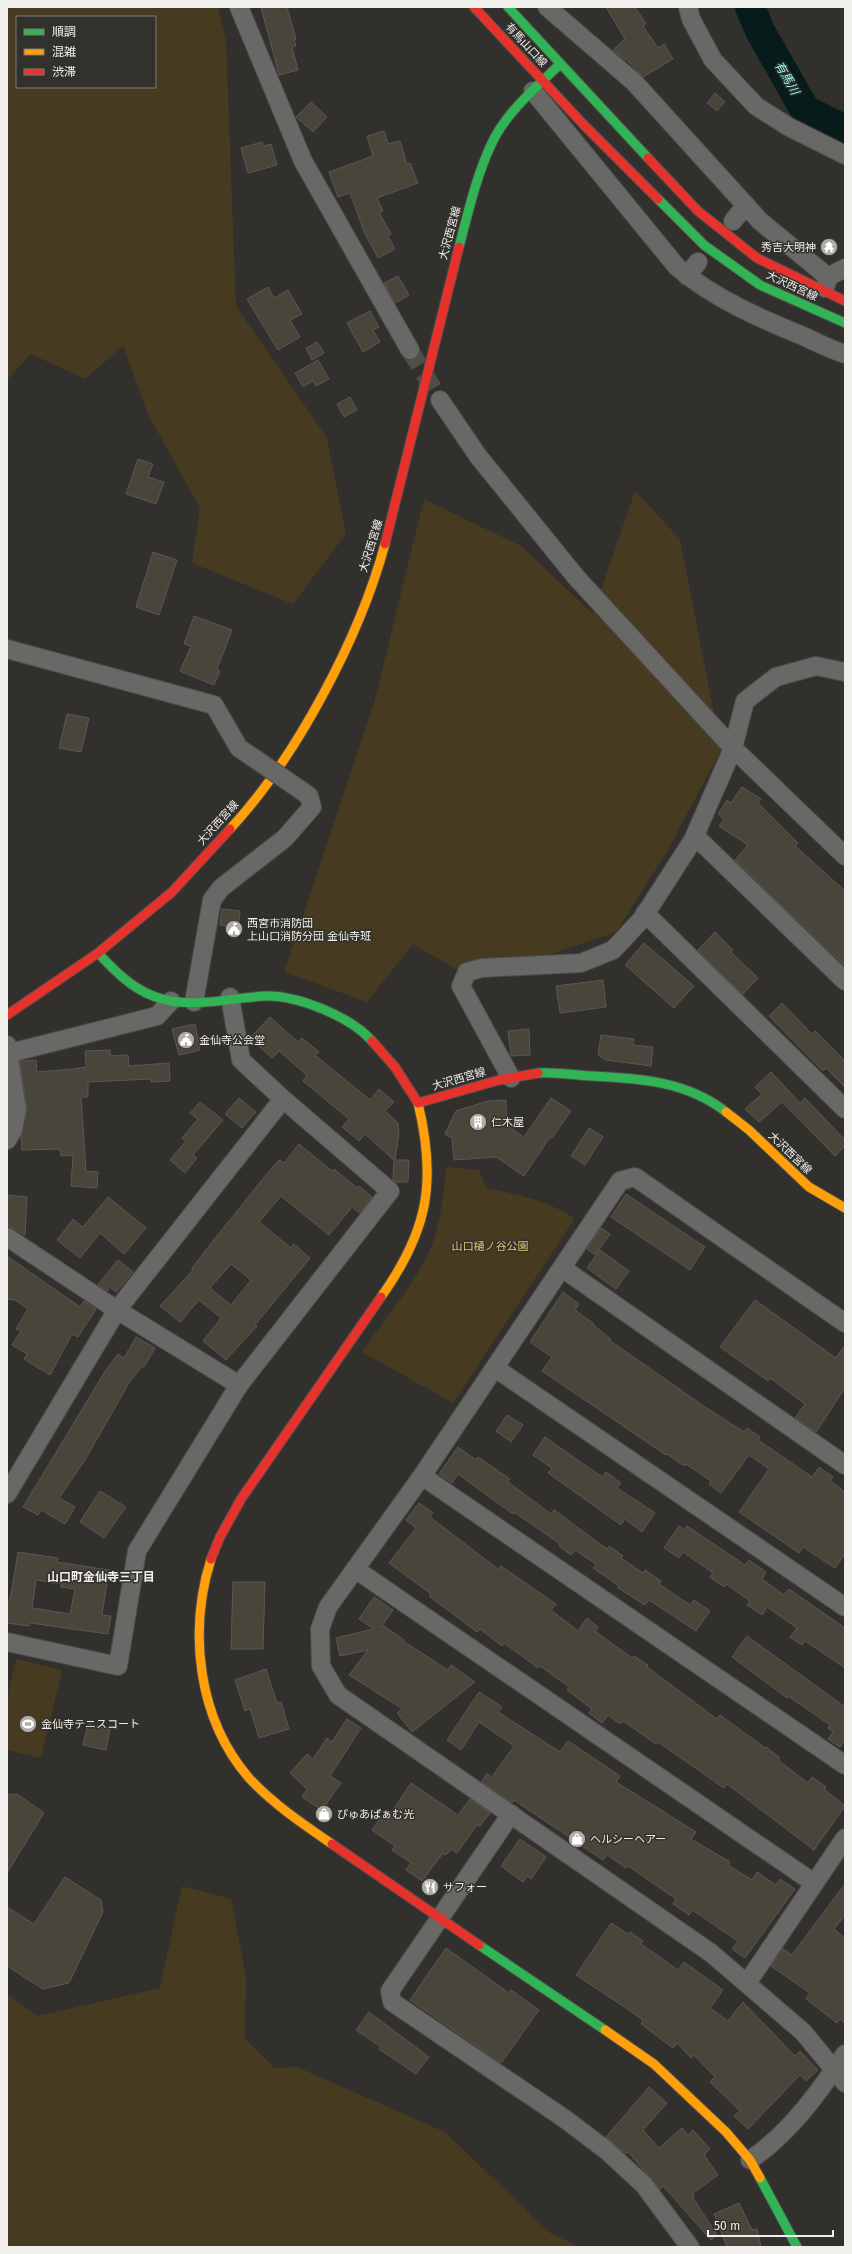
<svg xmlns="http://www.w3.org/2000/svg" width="852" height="2254" font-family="'Fira Sans','Noto Sans JP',sans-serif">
	<rect width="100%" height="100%" fill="#32302d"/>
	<!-- green -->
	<g fill="#463a21" fill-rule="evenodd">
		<path d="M7,7h211l8,33 10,266 91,132 19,96 -53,70 -101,-41 8,-55 -52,-94 -25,-68 -38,33 -54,-25 -24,26zM17,17h138v70h-138z"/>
		<polygon points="635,491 680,539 721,750 668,850 616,932 542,957 456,969 413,944 367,1002 284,972 374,703 424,499 521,546 593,614"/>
		<path d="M446,1167l33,3 7,18c32,6 61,13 89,30l-122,185 -91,-51c22,-33 61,-77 72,-113 8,-24 10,-48 12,-72z"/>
		<polygon points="16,1659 62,1670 41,1758 7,1750 7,1698"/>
		<polygon points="182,1886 231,1899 246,1976 245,2039 275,2068 297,2067 445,2132 550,2233 580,2247 7,2247 7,1994 37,2016 160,1988"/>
	</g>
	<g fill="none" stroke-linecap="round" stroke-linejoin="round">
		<!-- river -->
		<polyline stroke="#081b1b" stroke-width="30" points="750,7 760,31 805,110 845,130"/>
	</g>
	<!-- building -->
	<g fill="#49453a" stroke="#5a5857" fill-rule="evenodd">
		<polygon points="261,7 287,7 296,39 294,39 296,46 292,47 298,70 279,75"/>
		<polygon points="606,7 635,7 646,24 643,26 658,48 664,44 673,59 643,77 626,59 625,60 613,50 625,39"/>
		<polygon points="715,93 725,102 717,111 707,103"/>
		<polygon points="311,102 327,117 313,132 296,117"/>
		<polygon points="384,131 388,144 400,141 407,164 410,163 418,183 377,198 383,211 379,212 391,234 388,236 395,249 378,258 365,234 350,193 338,197 329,172 373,156 367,136"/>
		<polygon points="262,142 264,146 271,144 277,165 248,173 241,148"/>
		<polygon points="398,276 409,295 395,303 384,283"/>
		<polygon points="268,287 274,298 288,290 302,314 290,320 300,337 278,350 247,299"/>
		<polygon points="370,311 379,327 373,330 380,342 363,352 347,323"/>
		<polygon points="317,342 324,353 312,360 306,348"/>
		<polygon points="318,360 329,379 316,386 313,381 303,387 295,373"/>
		<polygon points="350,397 357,410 344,417 337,404"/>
		<polygon points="138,459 153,464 148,477 164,482 156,504 126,494"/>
		<polygon points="153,552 177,560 159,615 136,607"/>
		<polygon points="194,616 232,630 217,669 220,671 214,685 180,671 191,646 184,644"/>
		<polygon points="67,714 89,718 81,752 59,748"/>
		<polygon points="742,787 761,799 758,803 798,843 795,846 845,891 845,966 735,860 748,845 719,826 724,819 718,814 727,800 731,803"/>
		<polygon points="222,909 240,911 238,928 220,925"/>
		<polygon points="715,932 733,950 731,952 758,978 743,994 698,950"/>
		<polygon points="644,943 694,986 674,1008 625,965"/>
		<polygon points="603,980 606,1007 560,1013 556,986"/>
		<polygon points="782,1003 812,1034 815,1031 845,1061 845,1087 826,1068 823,1071 769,1016"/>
		<polygon points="270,1017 298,1042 302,1038 319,1052 315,1055 370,1100 379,1089 394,1102 385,1111 398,1123 399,1134 395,1160 409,1160 408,1182 396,1182 393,1180 394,1160 365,1134 359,1141 342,1127 349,1119 303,1081 307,1075 279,1051 272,1058 250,1038"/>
		<polygon points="195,1024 200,1050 179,1055 172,1029"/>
		<polygon points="529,1029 530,1055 511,1056 508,1031"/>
		<polygon points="601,1035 634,1039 633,1045 653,1047 651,1066 606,1060 598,1055"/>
		<polygon points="110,1050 110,1056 128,1055 129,1066 169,1063 170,1081 151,1082 151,1079 88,1082 88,1097 81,1097 86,1171 98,1172 97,1188 71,1186 73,1155 61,1156 60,1149 22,1150 21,1138 27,1109 20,1061 36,1060 37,1072 73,1069 86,1067 85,1051"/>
		<polygon points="771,1072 800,1103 805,1098 845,1140 845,1146 835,1156 782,1102 759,1122 745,1109 762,1094 755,1087"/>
		<polygon points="239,1098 256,1112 242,1128 225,1114"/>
		<polygon points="551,1098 571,1111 552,1138 550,1137 524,1176 496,1157 454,1160 452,1138 445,1134 456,1111 488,1101 506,1100 507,1125 524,1137"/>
		<polygon points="200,1102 223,1120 193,1155 197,1158 185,1173 170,1160 186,1141 182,1138 198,1119 190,1113"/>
		<polygon points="589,1128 603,1137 585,1165 571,1156"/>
		<path d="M299,1144l33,27 2,-2 23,19 2,-2 13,11 -12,16 -8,-6 -23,28 -48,-39 -22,26 32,26 3,-4 16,14 -55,67 2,1 -31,34 -23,-19 18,-23 -22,-18 -19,22 -20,-16 33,-36 -1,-2 13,-17 61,-76 13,-15 5,3zM231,1264l20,16 -20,25 -21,-17z"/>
		<polygon points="626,1194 705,1247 690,1270 611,1217"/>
		<polygon points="8,1195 27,1197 25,1235 7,1225"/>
		<polygon points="108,1197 146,1228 124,1254 100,1233 80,1258 57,1240 73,1219 83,1227"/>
		<polygon points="601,1228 610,1234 595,1255 587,1249"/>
		<polygon points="600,1250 629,1271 616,1289 587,1268"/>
		<polygon points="7,1256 80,1307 84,1301 96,1309 78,1337 72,1334 50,1375 24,1359 27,1354 12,1345 21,1331 16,1329 28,1309 15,1300 7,1299"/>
		<polygon points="118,1260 133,1272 116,1292 110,1287 107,1291 98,1285"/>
		<polygon points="563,1292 579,1304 575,1310 594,1324 593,1325 611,1339 609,1340 708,1409 744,1432 747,1428 760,1437 758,1440 812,1477 819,1467 833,1477 830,1481 845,1492 845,1554 835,1568 803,1547 799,1553 739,1512 769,1469 749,1455 721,1493 709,1484 711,1481 686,1464 684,1466 667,1454 666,1455 542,1371 552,1357 530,1342"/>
		<polygon points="755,1300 836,1358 845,1345 845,1388 816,1432 795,1418 805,1404 770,1378 768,1381 720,1347"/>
		<polygon points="136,1337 155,1348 144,1367 142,1366 129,1383 85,1460 59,1498 75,1507 65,1524 41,1510 38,1515 23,1507 104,1373 118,1354 124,1358"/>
		<polygon points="507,1415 523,1425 511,1442 496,1431"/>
		<polygon points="545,1437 602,1477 606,1472 621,1483 617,1488 655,1513 642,1532 625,1519 621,1525 548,1473 552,1468 533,1455"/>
		<polygon points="458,1447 476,1460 478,1457 510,1479 508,1482 551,1514 554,1510 607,1549 609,1546 623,1556 621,1558 643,1573 645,1570 661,1581 659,1584 690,1605 694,1600 710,1611 696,1631 649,1600 645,1605 618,1588 619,1586 593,1568 596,1564 575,1550 571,1555 559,1546 560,1544 514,1512 513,1514 458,1474 452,1483 439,1474"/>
		<polygon points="100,1491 126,1507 104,1538 80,1522"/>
		<polygon points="419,1503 433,1513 430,1517 498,1569 501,1566 556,1604 551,1610 578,1631 587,1618 598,1627 595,1631 632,1658 634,1656 648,1665 647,1667 717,1719 720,1715 765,1748 766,1747 780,1758 778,1760 808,1783 812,1777 826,1787 824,1789 845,1806 814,1850 727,1784 724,1788 658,1742 656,1744 623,1721 620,1724 608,1715 602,1723 589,1713 592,1709 567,1690 569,1687 540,1666 538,1668 504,1643 502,1646 480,1629 477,1632 429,1596 431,1594 389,1563 416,1528 406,1520"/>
		<polygon points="679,1526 684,1530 687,1526 745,1565 749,1560 766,1572 762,1579 784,1595 789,1589 845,1628 845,1668 805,1641 802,1645 790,1637 797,1628 767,1607 762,1615 747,1605 750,1601 726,1584 724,1587 710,1577 713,1573 683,1552 679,1558 664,1548"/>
		<path d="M18,1552l40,6 -1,4 52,8 -7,45 9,1 -3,18 -78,-11 -1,3 -22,-3v-23h3zM36,1580l26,4 -1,3 14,2 -5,25 -38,-6z"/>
		<polygon points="233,1582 265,1582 263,1649 231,1649"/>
		<polygon points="374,1597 393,1610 381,1627 384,1626 404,1640 403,1641 448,1670 451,1665 475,1682 412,1732 397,1713 403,1709 349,1675 368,1650 340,1656 336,1638 374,1629 359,1619"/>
		<polygon points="747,1636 845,1707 845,1740 840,1747 828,1739 833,1732 828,1728 830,1725 788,1696 787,1698 732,1657"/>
		<polygon points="266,1669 277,1703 281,1702 289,1729 259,1738 250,1709 245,1711 235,1680"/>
		<polygon points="479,1692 502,1707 498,1712 560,1752 568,1741 620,1776 616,1782 696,1832 691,1839 730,1862 728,1865 752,1880 757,1872 776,1885 780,1879 795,1889 745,1958 732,1949 738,1941 692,1910 689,1915 673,1904 676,1899 628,1866 626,1868 607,1855 603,1860 514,1800 512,1803 482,1782 487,1773 492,1777 514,1746 479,1722 461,1750 447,1740"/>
		<polygon points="347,1719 361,1728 330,1776 341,1783 322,1810 302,1797 307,1789 290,1773 307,1754 313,1759 327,1738 332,1742"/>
		<polygon points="88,1724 110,1729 106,1750 83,1745"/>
		<polygon points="411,1783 458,1815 470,1799 490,1813 480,1826 477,1825 457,1853 451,1849 446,1855 443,1853 422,1881 406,1870 411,1863 392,1850 395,1846 372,1830 386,1810 391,1813"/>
		<polygon points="17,1794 44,1813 7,1873 7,1795"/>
		<polygon points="520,1839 546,1857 531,1879 527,1876 523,1882 501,1866"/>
		<polygon points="65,1877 101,1900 103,1912 69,1983 43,1989 7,1966 7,1907 34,1924"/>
		<polygon points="845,1884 845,1915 834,1929 845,1938 845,2023 840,2019 837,2023 806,1999 810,1993 771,1966 783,1949 792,1955"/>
		<polygon points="611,1923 628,1934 630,1932 643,1941 641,1944 678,1970 684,1962 723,1990 710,2008 728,2021 743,2002 795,2056 800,2051 818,2070 806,2081 800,2075 748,2129 734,2116 740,2111 710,2082 715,2077 694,2055 691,2058 677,2043 673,2048 641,2024 643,2020 626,2008 576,1975"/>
		<polygon points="446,1948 509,1993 511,1990 539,2010 501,2063 410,2000"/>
		<polygon points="369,2012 429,2057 416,2074 379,2049 381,2047 356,2030"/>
		<polygon points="649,2087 667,2103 643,2130 659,2148 682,2128 688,2135 693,2130 710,2149 704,2155 718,2175 692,2194 694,2196 693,2198 717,2235 711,2240 663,2186 660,2189 628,2152 626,2154 606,2137"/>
		<polygon points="739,2203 752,2230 757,2229 761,2247 727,2247 714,2214"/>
	</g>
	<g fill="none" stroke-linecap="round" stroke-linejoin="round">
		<!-- street-tunnel -->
		<polyline stroke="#4e4d4a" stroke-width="18" stroke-dasharray="18 9" stroke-linecap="butt" points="410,350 440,400"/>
		<defs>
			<g id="street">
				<polyline points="239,7 303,161 410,350"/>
				<polyline points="547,7 634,82 760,221 828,277"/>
				<polyline points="688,7 691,19 713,60 756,106 789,127 845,155"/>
				<path d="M533,91l144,176c36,31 82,51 126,69 13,6 28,14 42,18"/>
				<polyline points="733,221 746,205"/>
				<polyline points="687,276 698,262"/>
				<polyline points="825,288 828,277 845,268"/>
				<polyline points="440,400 478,456 576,577 733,748 845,856"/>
				<polyline points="7,649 214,705 239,748"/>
				<polyline points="695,836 845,981"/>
				<polyline points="645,913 845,1109"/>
				<polyline points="194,1002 212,900 221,888 285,838 312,807 309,796 305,793"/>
				<polyline points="7,1045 17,1110 13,1130 7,1140"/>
				<polyline points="10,1053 157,1016 171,1001"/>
				<polyline points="511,1078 461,986 467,972 482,968 581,963 613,950 642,919 693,840 733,748 745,701 776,677 816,666 845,672"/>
				<polyline points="7,1237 117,1310 239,1385"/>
				<polyline points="562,1268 845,1465"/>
				<polyline points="845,1323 635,1177 620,1181 422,1476 328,1607 320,1629 321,1666 338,1695 711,1953 803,2032 845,2083"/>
				<polyline points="495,1368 845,1607"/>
				<polyline points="422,1476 845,1765"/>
				<polyline points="7,1494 117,1310 283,1099"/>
				<polyline points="355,1569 814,1883"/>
				<polyline points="7,1642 118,1666 137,1551 239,1385 390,1191 283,1099 241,1060 230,997"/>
				<polyline points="511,1814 390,1991 392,2002 565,2119 606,2150 644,2185 690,2247"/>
				<polyline points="747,1983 845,1838"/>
				<path d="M750,2160c40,-27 68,-67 95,-106"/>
			</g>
			<g id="fast">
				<polyline points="508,7 648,158"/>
				<polyline points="658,199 704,245 760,285 845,323"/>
				<path d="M459,247c9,-34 17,-70 32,-102 14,-32 45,-57 69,-81"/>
				<path d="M98,953c16,17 32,34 55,43 34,14 76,2 112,0 33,-1 86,21 107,45"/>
				<path d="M538,1073c17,-1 35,2 52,3 48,2 97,5 136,36"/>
				<polyline points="479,1945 605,2030"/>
				<polyline points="760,2178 797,2247"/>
			</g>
			<g id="slow">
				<path d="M230,829c66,-71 130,-192 155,-285"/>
				<polyline points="726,1112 749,1130 809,1187 845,1208"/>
				<path d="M381,1297c47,-66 56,-115 37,-194"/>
				<path d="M211,1559c-23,73 -13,160 38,219 24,26 54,46 83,66"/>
				<polyline points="605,2030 654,2064 726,2132 750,2160 760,2178"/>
			</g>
			<g id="jam">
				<polyline points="474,7 583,124 658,199"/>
				<polyline points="648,158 698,211 757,258 845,301"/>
				<polyline points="385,544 459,247"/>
				<polyline points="7,1015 98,953 172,892 230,829"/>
				<polyline points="372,1041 395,1067 418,1103 499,1080 538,1073"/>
				<polyline points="211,1559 220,1537 241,1499 381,1297"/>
				<polyline points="332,1844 479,1945"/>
			</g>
		</defs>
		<!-- street casing -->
		<use href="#street" stroke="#4d4c49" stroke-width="20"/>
		<!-- fast casing -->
		<use href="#fast" stroke="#4d4c49" stroke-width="11"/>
		<!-- slow casing -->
		<use href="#slow" stroke="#4d4c49" stroke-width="11"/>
		<!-- jam casing -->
		<use href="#jam" stroke="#4d4c49" stroke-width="11"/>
		<!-- street -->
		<use href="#street" stroke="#686866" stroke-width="18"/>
		<!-- fast -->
		<use href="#fast" stroke="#30b455" stroke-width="9"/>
		<!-- slow -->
		<use href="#slow" stroke="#ff9f0a" stroke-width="9"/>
		<!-- jam -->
		<use href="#jam" stroke="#e5322d" stroke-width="9"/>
		<defs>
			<polyline id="street-bridge" points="239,748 305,793"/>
		</defs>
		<!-- street-bridge casing -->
		<use href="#street-bridge" stroke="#4d4c49" stroke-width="20" stroke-linecap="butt"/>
		<!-- street-bridge -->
		<use href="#street-bridge" stroke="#686866" stroke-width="18"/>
	</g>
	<!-- icons -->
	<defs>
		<symbol id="temple-disc" viewBox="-11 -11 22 22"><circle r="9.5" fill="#aeaca8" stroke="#33312c"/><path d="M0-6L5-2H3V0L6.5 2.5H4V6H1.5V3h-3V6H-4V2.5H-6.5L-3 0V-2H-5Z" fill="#fff"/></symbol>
		<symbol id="civic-disc" viewBox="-11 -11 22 22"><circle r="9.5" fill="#aeaca8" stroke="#33312c"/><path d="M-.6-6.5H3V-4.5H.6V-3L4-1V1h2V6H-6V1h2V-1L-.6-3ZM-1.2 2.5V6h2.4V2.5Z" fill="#fff"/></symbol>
		<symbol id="building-disc" viewBox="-11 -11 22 22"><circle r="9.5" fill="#aeaca8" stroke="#33312c"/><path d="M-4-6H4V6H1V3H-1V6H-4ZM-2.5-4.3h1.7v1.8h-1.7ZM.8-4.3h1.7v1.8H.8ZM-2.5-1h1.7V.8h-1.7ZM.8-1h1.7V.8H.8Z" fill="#fff"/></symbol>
		<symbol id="stadium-disc" viewBox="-11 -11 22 22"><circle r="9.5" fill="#aeaca8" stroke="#33312c"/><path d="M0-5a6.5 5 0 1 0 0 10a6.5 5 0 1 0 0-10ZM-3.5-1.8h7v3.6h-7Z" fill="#fff"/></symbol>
		<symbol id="shop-disc" viewBox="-11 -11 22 22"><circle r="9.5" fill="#aeaca8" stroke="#33312c"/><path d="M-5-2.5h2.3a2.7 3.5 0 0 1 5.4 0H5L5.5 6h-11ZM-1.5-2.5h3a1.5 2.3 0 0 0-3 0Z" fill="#fff"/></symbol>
		<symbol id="restaurant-disc" viewBox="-11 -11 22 22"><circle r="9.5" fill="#aeaca8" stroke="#33312c"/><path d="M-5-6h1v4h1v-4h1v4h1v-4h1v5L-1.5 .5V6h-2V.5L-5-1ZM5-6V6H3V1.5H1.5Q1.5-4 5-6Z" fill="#fff"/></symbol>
	</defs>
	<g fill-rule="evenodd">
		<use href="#temple-disc" x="819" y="237" width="20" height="20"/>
		<use href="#civic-disc" x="224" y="919" width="20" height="20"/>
		<use href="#civic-disc" x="176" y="1030" width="20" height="20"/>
		<use href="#building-disc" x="468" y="1112" width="20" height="20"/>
		<use href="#stadium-disc" x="18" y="1714" width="20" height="20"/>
		<use href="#shop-disc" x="314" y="1804" width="20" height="20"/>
		<use href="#shop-disc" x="567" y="1829" width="20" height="20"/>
		<use href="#restaurant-disc" x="420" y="1877" width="20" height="20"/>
	</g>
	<g text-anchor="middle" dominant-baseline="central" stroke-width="3" stroke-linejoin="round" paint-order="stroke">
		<!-- street labels -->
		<g font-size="11" fill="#f0efeb" stroke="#33312c">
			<text transform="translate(526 45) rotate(47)">有馬山口線</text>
			<text transform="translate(450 233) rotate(-75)">大沢西宮線</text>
			<text transform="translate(792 286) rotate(25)">大沢西宮線</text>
			<text transform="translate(371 546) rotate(-73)">大沢西宮線</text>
			<text transform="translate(218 823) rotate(-48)">大沢西宮線</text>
			<text transform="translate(459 1079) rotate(-16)">大沢西宮線</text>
			<text transform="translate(790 1153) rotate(44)">大沢西宮線</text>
		</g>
		<!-- poi labels -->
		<g font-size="11" fill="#f0efeb" stroke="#33312c" text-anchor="start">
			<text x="816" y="247" text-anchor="end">秀吉大明神</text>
			<text x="247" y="923">西宮市消防団<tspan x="247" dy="13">上山口消防分団 金仙寺班</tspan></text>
			<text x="199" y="1040">金仙寺公会堂</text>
			<text x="491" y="1122">仁木屋</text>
			<text x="41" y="1724">金仙寺テニスコート</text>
			<text x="337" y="1814">ぴゅあぱぁむ光</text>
			<text x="590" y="1839">ヘルシーヘアー</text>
			<text x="443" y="1887">サフォー</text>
		</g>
		<!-- park labels -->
		<g font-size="11" fill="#e1c179" stroke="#33312c">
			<text x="490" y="1246">山口樋ノ谷公園</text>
		</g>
		<!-- water labels -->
		<g font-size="12" font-style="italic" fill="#8ff8f8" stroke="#33312c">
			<text transform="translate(787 78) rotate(60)">有馬川</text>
		</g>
		<!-- neighbourhood labels -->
		<g font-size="12" font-weight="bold" fill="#f0efeb" stroke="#33312c">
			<text x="101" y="1577">山口町金仙寺三丁目</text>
		</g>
	</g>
	<!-- border -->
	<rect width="852" height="2254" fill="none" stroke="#f0efeb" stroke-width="16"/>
	<!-- legend -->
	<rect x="16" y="16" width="140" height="72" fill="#33312c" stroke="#7f7d78"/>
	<rect x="24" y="29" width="20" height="6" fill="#30b455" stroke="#7f7d78"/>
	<text x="52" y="36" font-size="12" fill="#f0efeb">順調</text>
	<rect x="24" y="49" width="20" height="6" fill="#ff9f0a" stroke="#7f7d78"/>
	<text x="52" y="56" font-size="12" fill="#f0efeb">混雑</text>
	<rect x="24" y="69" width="20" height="6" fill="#e5322d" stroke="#7f7d78"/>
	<text x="52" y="76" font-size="12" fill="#f0efeb">渋滞</text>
	<!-- scale -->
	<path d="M708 2230v6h125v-6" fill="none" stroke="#f0efeb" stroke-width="2"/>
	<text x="714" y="2230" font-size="12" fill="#f0efeb" stroke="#33312c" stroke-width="3" paint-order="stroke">50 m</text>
</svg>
